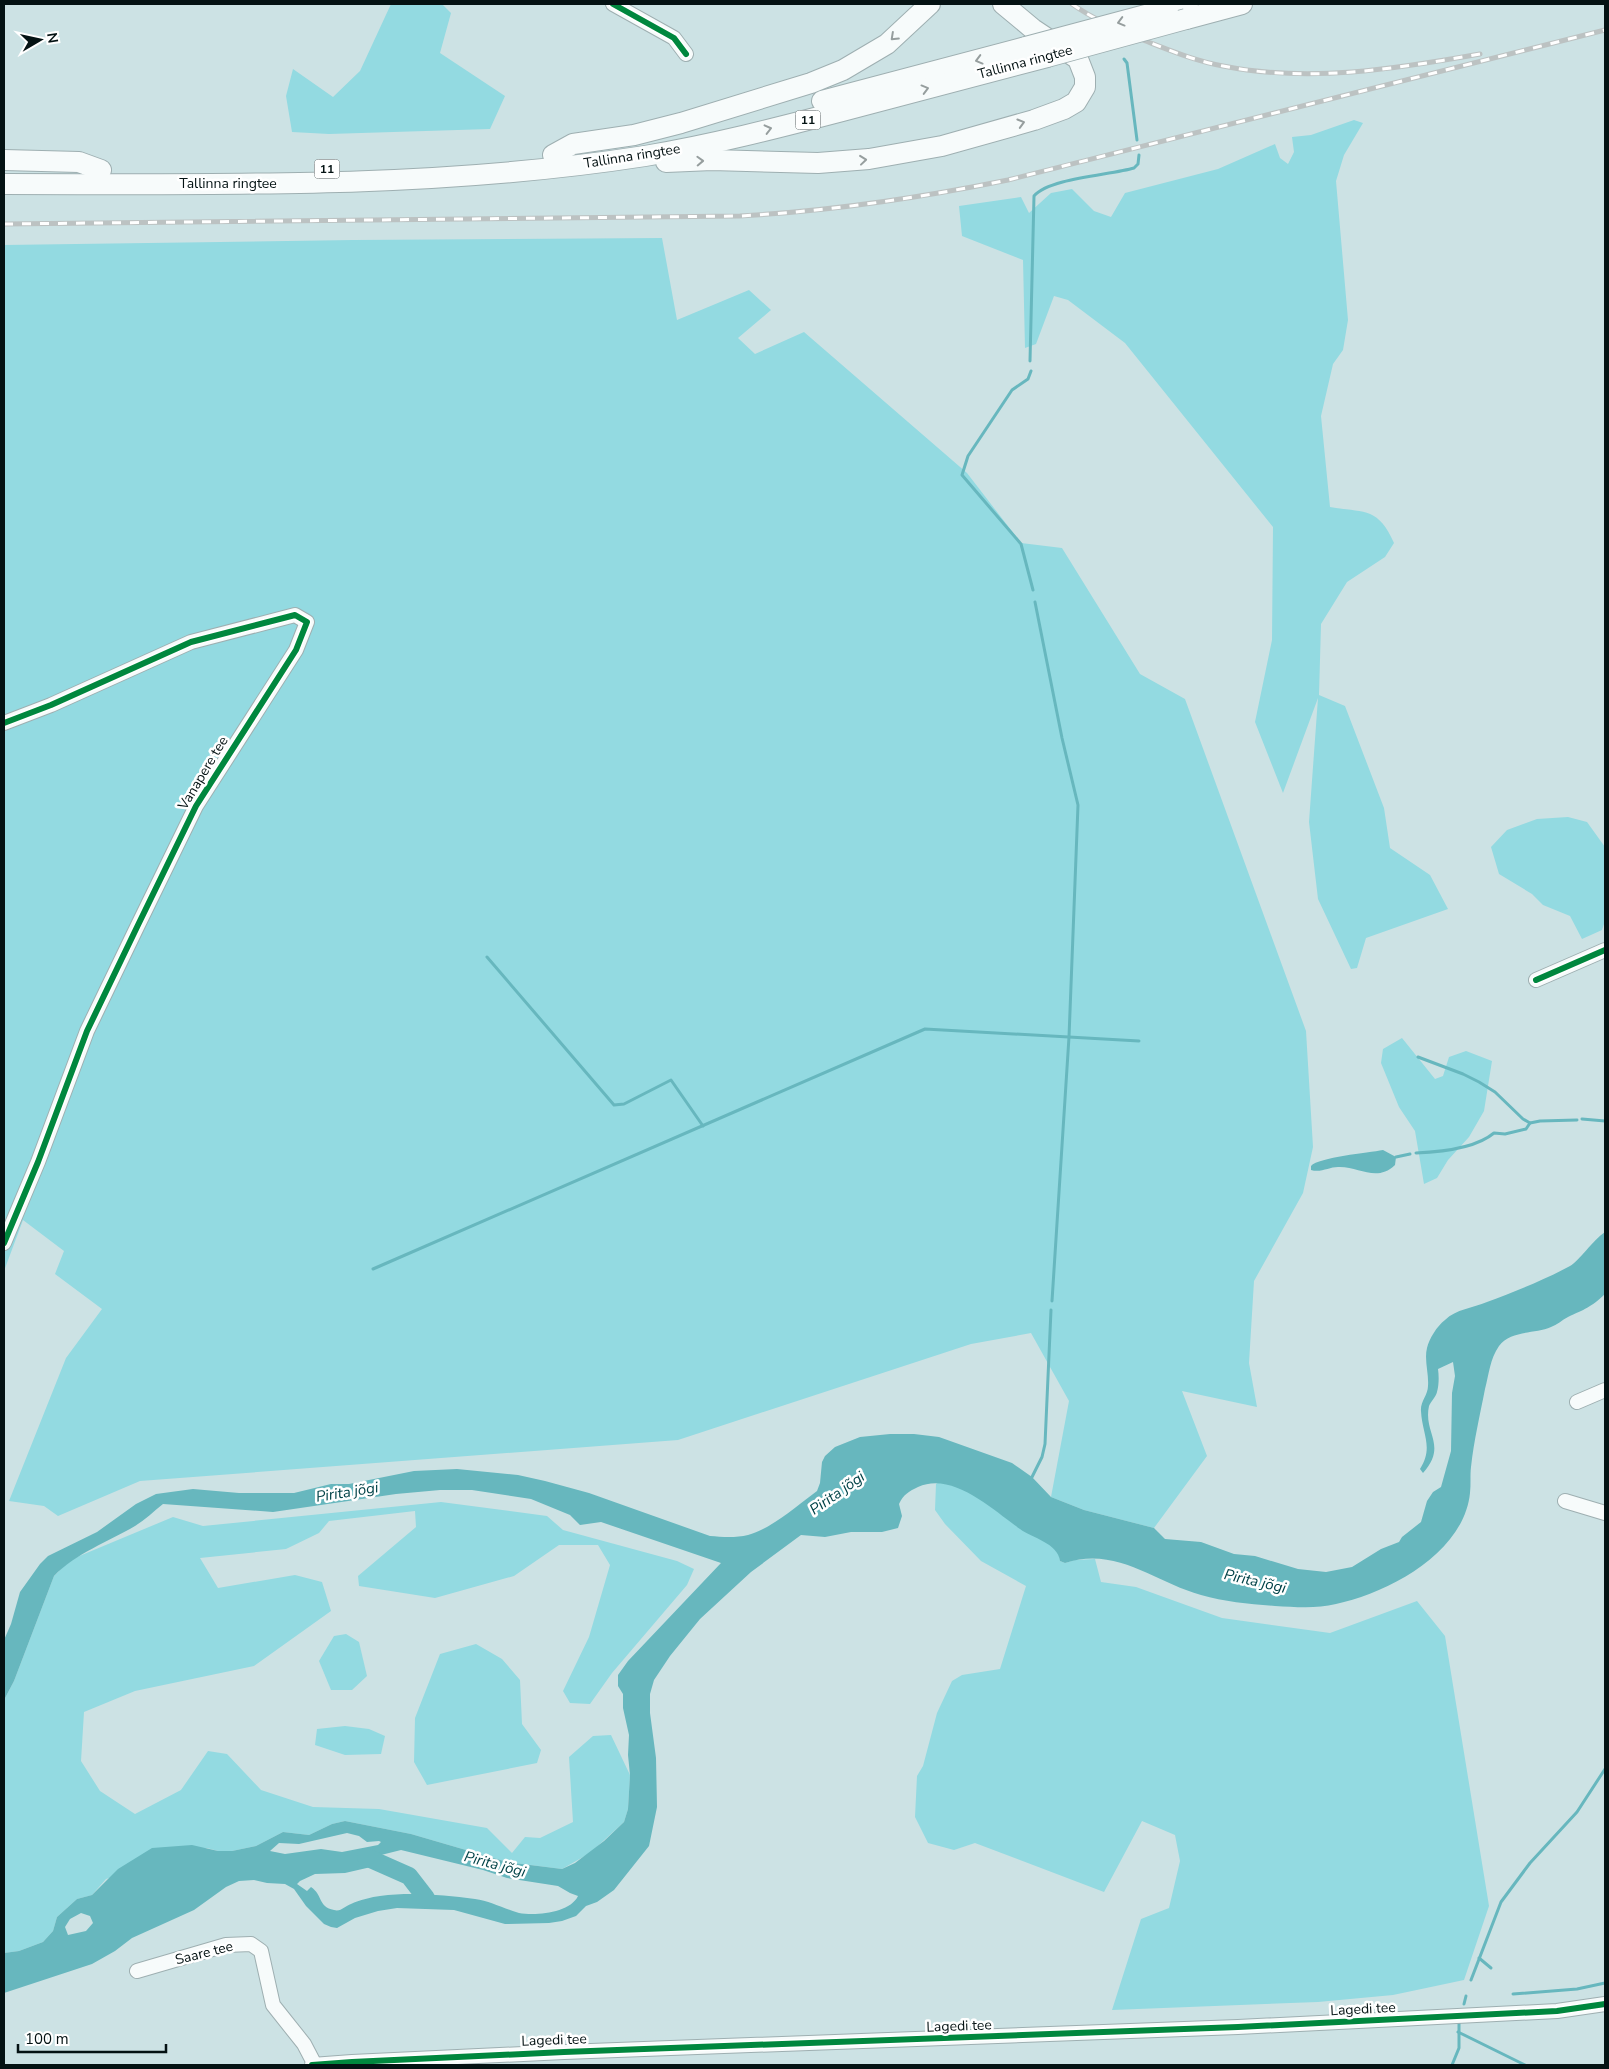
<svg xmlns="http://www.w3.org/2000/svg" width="1609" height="2069" font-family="'Nunito Sans',sans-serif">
	<rect width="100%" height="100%" fill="#cce2e4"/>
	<!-- green -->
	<g fill="#93dae1">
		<polygon points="391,4 442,4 451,13 440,53 505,96 490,129 329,134 292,132 286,96 293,69 333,97 360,71"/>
		<path d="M1354,120l9,3 -19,32 -8,26 12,139 -5,30 -10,14 -12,52 9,91c33,6 48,-1 64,36l-9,14 -38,25 -26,42 -2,71 26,11 39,102 6,40 40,27 18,34 -82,29 -9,30 -6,1 -33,-70 -9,-77 9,-124 -35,95 -28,-71 17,-82 1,-113 -148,-184 -57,-43 -14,-4 -18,48 -11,4 -2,-88 -61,-24 -3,-30 62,-9 8,16 22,-20 21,-4 22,22 17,6 14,-24 93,-24 57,-25 5,14 8,6 6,-12 -2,-15 19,-2z"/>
		<polygon points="662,238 677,320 749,290 771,310 738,338 755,354 804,332 967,473 1021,543 1062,548 1140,674 1185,699 1306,1031 1313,1147 1303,1193 1254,1281 1249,1363 1257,1407 1182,1391 1207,1456 1154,1528 1084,1510 1051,1497 1069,1401 1031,1333 971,1344 678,1440 140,1481 58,1516 44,1506 9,1501 66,1358 102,1309 55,1274 64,1251 23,1220 4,1271 4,245 353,240"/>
		<polygon points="1568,817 1587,822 1605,847 1605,921 1602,930 1582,939 1570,916 1543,905 1532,894 1499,874 1491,847 1507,830 1537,819"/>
		<polygon points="1402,1038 1435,1079 1443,1076 1449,1057 1466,1051 1492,1061 1484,1111 1469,1137 1448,1160 1437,1178 1424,1184 1415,1131 1399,1107 1381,1063 1383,1049"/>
		<polygon points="969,1464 1054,1514 1060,1561 1065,1563 1075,1560 1095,1559 1101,1582 1136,1587 1222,1618 1330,1633 1417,1601 1445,1636 1489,1906 1464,1980 1393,1995 1318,2002 1112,2010 1141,1919 1169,1908 1180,1861 1175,1835 1142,1821 1104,1892 975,1843 954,1850 928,1843 915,1817 917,1776 923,1766 937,1713 952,1681 962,1675 1000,1669 1026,1586 981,1561 945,1524 935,1510 936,1484"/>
		<polygon points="441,1502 547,1516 563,1530 677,1561 694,1569 687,1585 612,1673 590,1704 570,1703 563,1691 589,1637 610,1565 598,1545 559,1545 514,1576 435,1598 359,1586 358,1576 416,1527 415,1511 329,1521 319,1533 286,1549 200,1558 218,1588 295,1575 322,1582 331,1611 254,1666 135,1691 84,1712 81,1761 100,1791 135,1814 181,1790 208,1751 227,1754 261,1790 313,1807 379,1809 487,1828 512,1853 525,1837 540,1838 573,1822 569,1757 593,1736 611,1735 630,1775 628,1809 624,1822 590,1853 562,1869 507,1862 411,1834 345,1821 332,1824 309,1835 283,1832 256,1846 232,1851 218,1851 207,1848 106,1879 92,1895 77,1899 57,1917 53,1931 43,1942 19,1951 4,1953 4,1700 14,1681 54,1576 65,1565 77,1557 173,1517 203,1526"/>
		<polygon points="346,1634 359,1642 367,1676 352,1690 331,1690 319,1661 334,1636"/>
		<polygon points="476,1644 502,1659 520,1680 522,1724 541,1750 537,1763 427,1785 414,1762 415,1718 440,1654"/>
		<polygon points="345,1726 369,1729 385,1736 381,1754 345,1755 315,1745 317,1729"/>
	</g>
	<!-- water -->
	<g fill="#67b7be" fill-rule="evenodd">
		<path d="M1383,1150l13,7 -1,8c-19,18 -36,1 -57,2 -9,0 -17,6 -27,3v-4c8,-9 57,-13 72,-16z"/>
		<path d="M1605,1232v62c-15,14 -20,15 -37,23 -6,3 -11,8 -17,10 -16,7 -40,3 -52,19 -9,13 -10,28 -14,43 -5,26 -11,51 -14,78 -1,8 0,17 -1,26 -6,60 -82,100 -134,111 -20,5 -41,3 -61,2 -25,-2 -50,-4 -74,-11 -47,-13 -84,-49 -136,-32l-5,-2c-2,-18 -28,-23 -40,-32 -26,-18 -67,-58 -102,-42 -10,5 -14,7 -19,17l3,12 -4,12 -16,4h-31l-26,5 -24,-2 -50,37 -51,47 -30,37 -16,24 -4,14v19l6,45 1,49 -8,39 -35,44 -17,12 -11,4 -10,10 -14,5 -13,2 -44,1 -51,-14 -57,-2 -19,3 -23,7 -18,10 -6,-1 -7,-3 -18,-18 -12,-17 -9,-5 -18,-1 -13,-3 -15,1 -13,6 -32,23 -62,28 -17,13 -23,13 -88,29v-40l15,-2 24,-9 10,-11 4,-14 20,-18 15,-4 26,-26 34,-21 40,-3 26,6h14l24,-5 27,-14 26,3 23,-11 13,-3 66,13 96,28 55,7 13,-6 29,-22 20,-19 4,-13 2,-34 -2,-20 1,-20 -6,-27v-14l-5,-8v-11l10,-14 93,-98 -120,-41 -21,3 -10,-10 -39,-16 -59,-9h-32l-44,4 -123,18 -110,-8c-9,7 -18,16 -28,22 -27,16 -59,27 -81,50l-40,105 -10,19v-60l7,-16 9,-32 20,-28 8,-8 49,-24 39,-28 20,-10 37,-5 46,4h55l37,-9h18l65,-13 43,-2 61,6 27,6 44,12 121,43c12,1 26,2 38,-1 23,-6 50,-30 69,-44l3,-8 2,-21 3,-6 10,-9 25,-10 30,-3h24l25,3 73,26 20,14 19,20 33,13 70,18 11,11 36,3 33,12 21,2 43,13 28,3 26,-5 29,-18 18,-7 3,-5 19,-15 6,-21 6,-9 8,-5 10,-36 1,-58 3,-17 -2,-14 -15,7c1,7 1,16 -1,23 -1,5 -6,9 -8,14 -6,27 19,39 -6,67l-3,-4c14,-22 2,-35 1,-58 -1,-9 7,-16 7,-25 1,-12 -4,-26 -1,-38 2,-9 10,-22 18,-28 11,-11 28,-12 42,-18 27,-10 57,-22 83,-36 9,-5 23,-26 35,-34zM347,1833l12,3 8,6 12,-1 2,1 -3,3 -36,7 -21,-3 -36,5 -15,-3 9,-8 20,1zM401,1850l82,20 24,8 51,8 12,7 8,3c-8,17 -42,20 -59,17 -14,-4 -29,-12 -44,-14 -31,-4 -63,-7 -95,-3 -8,1 -21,4 -29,8 -6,2 -10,8 -17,6 -16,-3 -11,-15 -23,-23l-4,4 -10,-7 3,-3 15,-7 30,-1 26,-6 10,-12zM81,1913l9,3 3,7 -7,8 -18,4 -3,-8 5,-8z"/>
	</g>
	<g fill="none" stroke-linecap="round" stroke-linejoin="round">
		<!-- stream -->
		<g stroke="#67b7be" stroke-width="3">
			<polyline points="1124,59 1127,63 1137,140"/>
			<path d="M1030,361l4,-165c15,-18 77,-21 100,-28l4,-4 1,-9"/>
			<polyline points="1031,371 1028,379 1012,390 968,456 962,475 1021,544 1033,590"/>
			<polyline points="1035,602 1062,738 1078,805 1069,1037 1052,1301"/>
			<polyline points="487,957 614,1105 624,1104 671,1080 703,1126"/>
			<polyline points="1418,1057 1463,1074 1479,1082 1495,1092 1523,1119 1530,1123 1540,1121 1577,1120"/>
			<polyline points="1582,1119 1605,1121"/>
			<path d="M1416,1153c24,-1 59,-4 78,-20l11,1 21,-5 4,-6"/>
			<polyline points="1396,1157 1410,1154"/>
			<polyline points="373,1269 925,1029 1139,1041"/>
			<polyline points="1031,1479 1042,1457 1045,1444 1051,1310"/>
			<polyline points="1479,1958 1491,1968"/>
			<polyline points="1471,1980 1501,1902 1530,1863 1577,1812 1605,1769"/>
			<polyline points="1513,1994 1577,1989 1605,1983"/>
			<polyline points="1464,2004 1466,1996"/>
			<polyline points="1458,2032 1525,2065"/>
			<polyline points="1452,2065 1459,2048 1459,2023"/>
		</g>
		<!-- river -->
		<polyline stroke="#67b7be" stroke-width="18" points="366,1857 409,1876 426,1898"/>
		<defs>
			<g id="minor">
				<polyline points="613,4 674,38 686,54"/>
				<polyline points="4,723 51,705 191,642 295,615 307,622 296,650 196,806 138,925 87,1031 38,1162 4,1243"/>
				<polyline points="1536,980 1605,950"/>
				<polyline points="1577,1402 1605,1390"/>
				<polyline points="1565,1501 1605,1513"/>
				<polyline points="137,1971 226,1945 251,1944 261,1951 273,2005 304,2044 315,2065"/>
				<polyline points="312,2065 352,2062 564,2052 1238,2027 1557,2011 1605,2004"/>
			</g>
			<g id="highway">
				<polyline points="1168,9 1188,4"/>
				<polyline points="1186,19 1242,4"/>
				<polyline points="822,101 1026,47"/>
				<polyline points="553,155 573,144 634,135 681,123 811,83 843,70 887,44 930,4"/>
				<polyline points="4,160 79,162 101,170"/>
				<polyline points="666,162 712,160 818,163 869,159 942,146 1034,120 1064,109 1076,102 1085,87 1085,77 1078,59 1033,29 1003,4"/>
				<path d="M4,184c214,0 429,5 641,-28 66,-11 132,-28 197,-45 68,-18 136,-36 205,-54"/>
			</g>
		</defs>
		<!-- minor casing -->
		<use href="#minor" stroke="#9eafb1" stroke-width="16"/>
		<!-- highway casing -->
		<use href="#highway" stroke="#9eafb1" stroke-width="22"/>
		<!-- minor -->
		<use href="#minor" stroke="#f7fbfb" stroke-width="14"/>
		<!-- highway -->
		<use href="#highway" stroke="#f7fbfb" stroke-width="20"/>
		<defs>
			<g id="rail">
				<path d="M1072,4c21,15 47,26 71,36 26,10 52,21 80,26 86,17 172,3 257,-12"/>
				<path d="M4,224l736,-8c90,-5 179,-18 268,-36l597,-150"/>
			</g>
		</defs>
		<!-- rail casing -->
		<use href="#rail" stroke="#bcc2c2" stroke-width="5"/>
		<!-- rail -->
		<use href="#rail" stroke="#fff" stroke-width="3" stroke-dasharray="9" stroke-linecap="butt"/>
		<defs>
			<g id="highway-bridge">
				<polyline points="1026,47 1168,9"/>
				<polyline points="1047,57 1186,19"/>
			</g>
		</defs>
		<!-- highway-bridge casing -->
		<use href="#highway-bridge" stroke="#9eafb1" stroke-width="22" stroke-linecap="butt"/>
		<!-- highway-bridge -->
		<use href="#highway-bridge" stroke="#f7fbfb" stroke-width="20"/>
		<defs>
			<g id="cycleway">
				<polyline points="613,4 674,38 686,54"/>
				<polyline points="4,723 51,705 191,642 295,615 307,622 296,650 196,806 138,925 87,1031 38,1162 4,1243"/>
				<polyline points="1536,980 1605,950"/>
				<polyline points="312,2065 352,2062 564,2052 1238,2027 1557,2011 1605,2004"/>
			</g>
		</defs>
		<!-- cycleway casing -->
		<use href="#cycleway" stroke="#fff" stroke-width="9"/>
		<!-- cycleway -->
		<use href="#cycleway" stroke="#00873e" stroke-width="6"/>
	</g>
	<!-- one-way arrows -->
	<defs><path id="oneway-chevron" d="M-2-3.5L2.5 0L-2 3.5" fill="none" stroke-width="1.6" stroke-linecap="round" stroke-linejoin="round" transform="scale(1.25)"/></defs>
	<g stroke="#969e9e">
		<use href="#oneway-chevron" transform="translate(1121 22) rotate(165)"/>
		<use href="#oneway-chevron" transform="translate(894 37) rotate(137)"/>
		<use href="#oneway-chevron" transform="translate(979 60) rotate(165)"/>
		<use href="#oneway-chevron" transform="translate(925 89) rotate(-15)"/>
		<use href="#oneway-chevron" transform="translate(1021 123) rotate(-16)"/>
		<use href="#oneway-chevron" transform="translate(768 129) rotate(-14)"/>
		<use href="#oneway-chevron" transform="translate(863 160) rotate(-6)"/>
		<use href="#oneway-chevron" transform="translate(700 161) rotate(-2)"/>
	</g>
	<g text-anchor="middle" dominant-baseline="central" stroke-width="5" stroke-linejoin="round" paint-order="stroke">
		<!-- shield labels -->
		<g fill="#fff" stroke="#4f595a" stroke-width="1">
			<rect x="795.5" y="110.5" width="25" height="19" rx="4"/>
			<rect x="314.5" y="159.5" width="25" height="19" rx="4"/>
		</g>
		<g font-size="12" font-weight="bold" fill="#041213">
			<text x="808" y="120">11</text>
			<text x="327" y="169">11</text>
		</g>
		<!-- street labels -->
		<g font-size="14" fill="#041213" stroke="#fff">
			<text transform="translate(1025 62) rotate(-15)">Tallinna ringtee</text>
			<text transform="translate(632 156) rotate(-9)">Tallinna ringtee</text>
			<text x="228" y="183">Tallinna ringtee</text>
			<text transform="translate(203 773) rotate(-59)">Vanapere tee</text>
			<text transform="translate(204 1953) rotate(-14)">Saare tee</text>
			<text transform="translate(1363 2009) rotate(-3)">Lagedi tee</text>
			<text transform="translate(959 2026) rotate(-2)">Lagedi tee</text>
			<text transform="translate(554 2040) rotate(-2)">Lagedi tee</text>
		</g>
		<!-- water labels -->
		<g font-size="15" font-style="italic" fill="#004247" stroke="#fff">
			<text transform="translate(347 1492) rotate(-9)">Pirita jõgi</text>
			<text transform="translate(837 1493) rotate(-35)">Pirita jõgi</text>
			<text transform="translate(1255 1581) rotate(13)">Pirita jõgi</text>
			<text transform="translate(495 1864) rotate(15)">Pirita jõgi</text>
		</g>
	</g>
	<!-- border -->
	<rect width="1609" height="2069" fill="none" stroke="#041213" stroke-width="10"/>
	<!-- north arrow -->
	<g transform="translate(40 40) rotate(81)" stroke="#ffffff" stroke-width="4" paint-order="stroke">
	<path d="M0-4L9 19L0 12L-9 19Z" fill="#041213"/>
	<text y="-8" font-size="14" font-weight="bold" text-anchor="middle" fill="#041213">N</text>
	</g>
	<!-- scale -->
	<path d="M18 2044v8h148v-8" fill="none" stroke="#041213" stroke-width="2.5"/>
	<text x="25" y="2044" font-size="15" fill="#041213" stroke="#ffffff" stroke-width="4" paint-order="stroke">100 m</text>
</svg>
